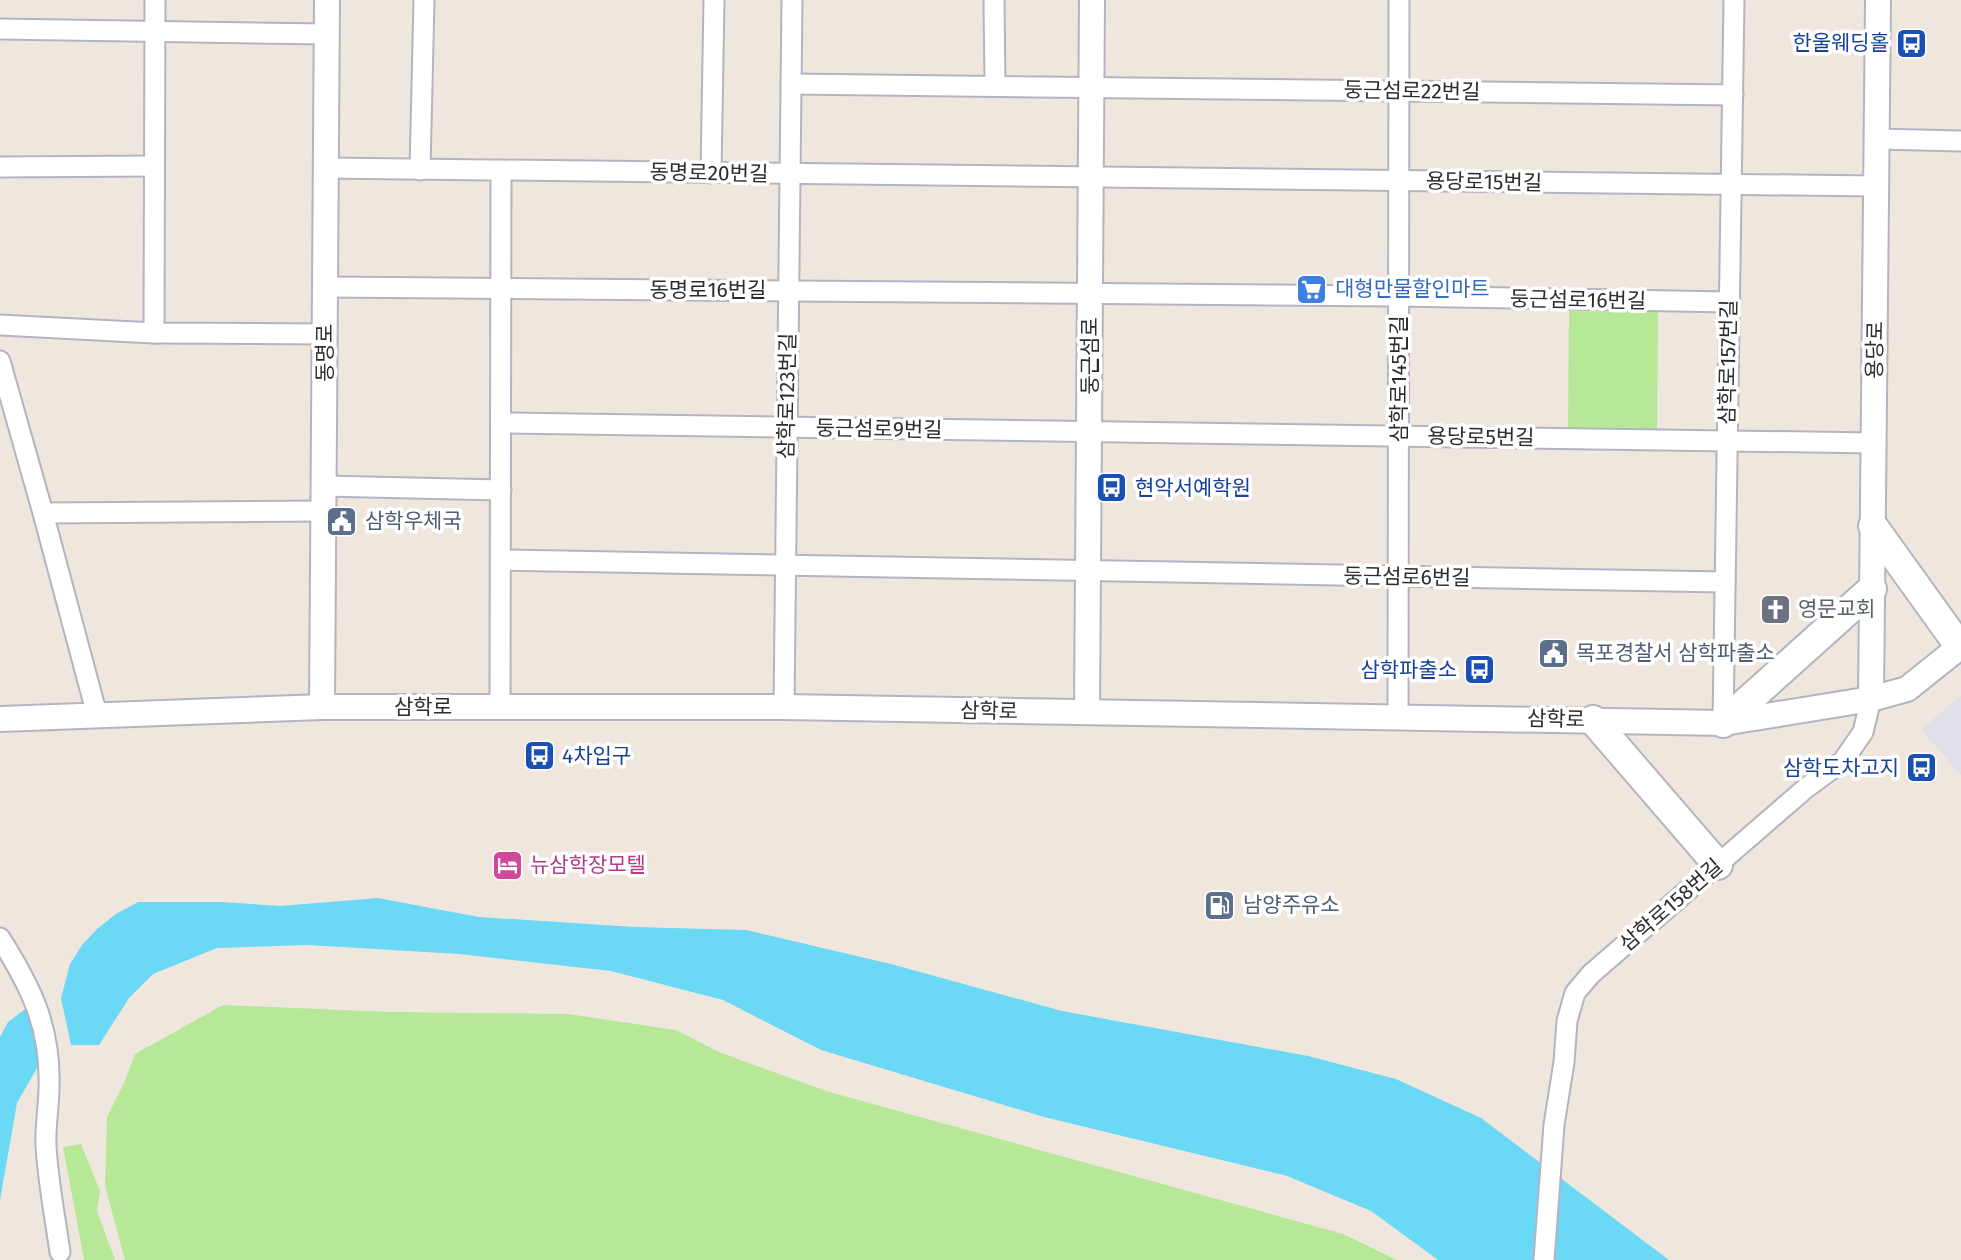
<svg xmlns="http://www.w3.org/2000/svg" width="1961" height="1260" font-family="'Fira Sans','Noto Sans KR',sans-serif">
	<rect width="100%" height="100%" fill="#efe7de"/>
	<!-- industrial -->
	<polygon fill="#e1dfe7" points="1961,695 1961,775 1921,730"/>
	<!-- green -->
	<g fill="#b7e897">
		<polygon points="1569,311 1658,312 1657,431 1568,430"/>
		<polygon points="223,1005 390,1012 568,1014 676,1030 719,1052 826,1091 1343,1234 1397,1260 125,1260 105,1186 107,1117 124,1083 135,1054"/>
		<polygon points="81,1144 100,1191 97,1211 115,1260 84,1260 63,1147"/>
	</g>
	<!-- water -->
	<g fill="#6bd8f6">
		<polygon points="378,898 479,917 634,927 746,930 891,964 1062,1011 1308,1056 1396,1079 1481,1118 1669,1260 1438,1260 1371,1211 1287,1176 1044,1117 821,1050 723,1000 611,971 459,954 308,945 217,948 153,974 129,998 99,1045 71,1045 61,998 70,964 82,945 97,929 116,914 138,902 222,902 280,906"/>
		<polygon points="28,1007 42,1059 17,1103 0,1200 0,1037 8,1022"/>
	</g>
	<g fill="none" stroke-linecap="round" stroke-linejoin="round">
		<defs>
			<g id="minor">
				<polyline points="994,0 995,86"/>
				<polyline points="0,29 327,34"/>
				<polyline points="791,84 1733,95"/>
				<polyline points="1877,139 1961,141"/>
				<polyline points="0,167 154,166"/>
				<polyline points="326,168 1876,186"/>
				<polyline points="420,170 424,0"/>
				<polyline points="711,173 714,0"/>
				<polyline points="325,287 1399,296 1729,302"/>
				<polyline points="0,325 154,333 325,334"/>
				<polyline points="154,333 155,0"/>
				<polyline points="0,361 43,513 97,715"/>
				<polyline points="501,423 1874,443"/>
				<polyline points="323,486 501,490"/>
				<polyline points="43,513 323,511"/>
				<polyline points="501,560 1725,582"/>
				<polyline points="500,707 501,170"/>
				<polyline points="784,707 792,0"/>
				<polyline points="1398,716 1399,0"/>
				<polyline points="1723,723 1734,0"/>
				<path d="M0,938c31,49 51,89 49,149 0,19 -4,39 -3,59 2,35 9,71 14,106"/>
				<polyline points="1544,1260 1554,1125 1564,1062 1567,1021 1575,993 1591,974 1806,788 1843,761 1863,732 1871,699"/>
			</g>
			<g id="tertiary">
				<polyline points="1871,699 1878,0"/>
				<polyline points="322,707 327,0"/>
				<polyline points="1087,712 1092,0"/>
				<polyline points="0,719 322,707 784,707 1723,723 1871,699 1907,689 1961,646"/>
			</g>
			<g id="secondary">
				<polyline points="1873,526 1960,647"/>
				<polyline points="1593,720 1718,865"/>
				<polyline points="1723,723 1872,589"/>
			</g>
		</defs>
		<!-- minor casing -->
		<use href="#minor" stroke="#b2b5c1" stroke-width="23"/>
		<!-- tertiary casing -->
		<use href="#tertiary" stroke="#b2b5c1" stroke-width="28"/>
		<!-- secondary casing -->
		<use href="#secondary" stroke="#b2b5c1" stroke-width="32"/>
		<!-- minor -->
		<use href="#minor" stroke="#fff" stroke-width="19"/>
		<!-- tertiary -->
		<use href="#tertiary" stroke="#fff" stroke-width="24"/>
		<!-- secondary -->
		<use href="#secondary" stroke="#fff" stroke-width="28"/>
	</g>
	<!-- icons -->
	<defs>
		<symbol id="bus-square" viewBox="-11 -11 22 22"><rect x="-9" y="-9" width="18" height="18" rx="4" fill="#1a4fb4" stroke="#fff"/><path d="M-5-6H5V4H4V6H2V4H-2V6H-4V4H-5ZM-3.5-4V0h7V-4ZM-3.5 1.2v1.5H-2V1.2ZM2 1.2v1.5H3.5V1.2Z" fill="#fff"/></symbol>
		<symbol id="supermarket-square" viewBox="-11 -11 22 22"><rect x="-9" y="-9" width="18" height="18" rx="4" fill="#3f7fe0" stroke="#fff"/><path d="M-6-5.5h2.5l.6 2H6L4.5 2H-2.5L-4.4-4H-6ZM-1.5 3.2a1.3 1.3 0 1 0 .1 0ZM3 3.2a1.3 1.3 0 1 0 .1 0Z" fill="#fff"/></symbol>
		<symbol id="civic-square" viewBox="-11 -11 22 22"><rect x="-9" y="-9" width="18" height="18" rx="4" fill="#5c6f8a" stroke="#fff"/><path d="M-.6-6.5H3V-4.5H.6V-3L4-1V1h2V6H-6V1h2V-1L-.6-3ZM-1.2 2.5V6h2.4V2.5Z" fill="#fff"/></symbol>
		<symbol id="church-square" viewBox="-11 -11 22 22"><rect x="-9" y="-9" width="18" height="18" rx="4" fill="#6b7280" stroke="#fff"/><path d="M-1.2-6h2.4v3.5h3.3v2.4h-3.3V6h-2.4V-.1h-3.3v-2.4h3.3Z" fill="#fff"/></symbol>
		<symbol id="hotel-square" viewBox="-11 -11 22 22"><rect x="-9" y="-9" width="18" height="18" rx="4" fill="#d1479c" stroke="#fff"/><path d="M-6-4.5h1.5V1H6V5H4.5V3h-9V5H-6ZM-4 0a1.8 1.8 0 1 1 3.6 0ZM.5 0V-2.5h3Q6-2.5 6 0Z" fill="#fff"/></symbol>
		<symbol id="fuel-square" viewBox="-11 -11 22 22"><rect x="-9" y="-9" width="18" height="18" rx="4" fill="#5c6f8a" stroke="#fff"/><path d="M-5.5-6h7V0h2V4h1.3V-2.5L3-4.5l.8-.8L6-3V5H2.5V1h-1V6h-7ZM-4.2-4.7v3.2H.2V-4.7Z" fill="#fff"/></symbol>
	</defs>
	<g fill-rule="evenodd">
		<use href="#bus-square" x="1894" y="26" width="35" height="35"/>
		<use href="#supermarket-square" x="1294" y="272" width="35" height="35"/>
		<use href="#bus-square" x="1094" y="470" width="35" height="35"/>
		<use href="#civic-square" x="324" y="504" width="35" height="35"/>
		<use href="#church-square" x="1758" y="592" width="35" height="35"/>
		<use href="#civic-square" x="1536" y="636" width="35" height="35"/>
		<use href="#bus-square" x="1462" y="652" width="35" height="35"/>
		<use href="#bus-square" x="522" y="738" width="35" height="35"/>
		<use href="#bus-square" x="1904" y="750" width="35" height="35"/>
		<use href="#hotel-square" x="490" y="848" width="35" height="35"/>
		<use href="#fuel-square" x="1202" y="888" width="35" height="35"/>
	</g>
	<g text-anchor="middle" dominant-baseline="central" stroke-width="7" stroke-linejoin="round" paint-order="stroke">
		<!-- transit labels -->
		<g font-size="21" fill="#164399" stroke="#fff" text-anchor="end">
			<text x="1889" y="43">한울웨딩홀</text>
			<text x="1135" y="488" text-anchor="start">현악서예학원</text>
			<text x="1457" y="670">삼학파출소</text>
			<text x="562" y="756" text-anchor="start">4차입구</text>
			<text x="1899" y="768">삼학도차고지</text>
		</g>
		<!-- street labels -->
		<g font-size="21" fill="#2c2c2c" stroke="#fff">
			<text transform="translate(1412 91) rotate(1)">둥근섬로22번길</text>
			<text transform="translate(709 173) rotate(1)">동명로20번길</text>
			<text transform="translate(1484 182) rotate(1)">용당로15번길</text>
			<text x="708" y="290">동명로16번길</text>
			<text transform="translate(1578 300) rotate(1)">둥근섬로16번길</text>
			<text transform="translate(1875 350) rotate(-89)">용당로</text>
			<text transform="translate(325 353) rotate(-90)">동명로</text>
			<text transform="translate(1090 356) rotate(-90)">둥근섬로</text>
			<text transform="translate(1728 362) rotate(-89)">삼학로157번길</text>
			<text transform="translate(1399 379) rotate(-90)">삼학로145번길</text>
			<text transform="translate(787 396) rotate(-89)">삼학로123번길</text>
			<text transform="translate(879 429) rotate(1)">둥근섬로9번길</text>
			<text transform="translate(1481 437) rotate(1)">용당로5번길</text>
			<text transform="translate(1407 577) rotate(1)">둥근섬로6번길</text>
			<text x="423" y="707">삼학로</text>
			<text transform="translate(989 711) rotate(1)">삼학로</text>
			<text transform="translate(1556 719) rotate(1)">삼학로</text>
			<text transform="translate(1671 905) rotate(-41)">삼학로158번길</text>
		</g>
		<!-- shop labels -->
		<g font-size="21" fill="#366cbe" stroke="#fff" text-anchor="start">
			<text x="1335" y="289">대형만물할인마트</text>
		</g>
		<!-- service labels -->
		<g font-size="21" fill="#4e5e75" stroke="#fff" text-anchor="start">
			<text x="365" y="521">삼학우체국</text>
			<text x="1576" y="653">목포경찰서 삼학파출소</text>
			<text x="1243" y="905">남양주유소</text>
		</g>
		<!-- worship labels -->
		<g font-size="21" fill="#5b616d" stroke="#fff" text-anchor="start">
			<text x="1798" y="609">영문교회</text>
		</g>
		<!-- hotel labels -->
		<g font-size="21" fill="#b23c85" stroke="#fff" text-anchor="start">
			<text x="530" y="865">뉴삼학장모텔</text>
		</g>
	</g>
</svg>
